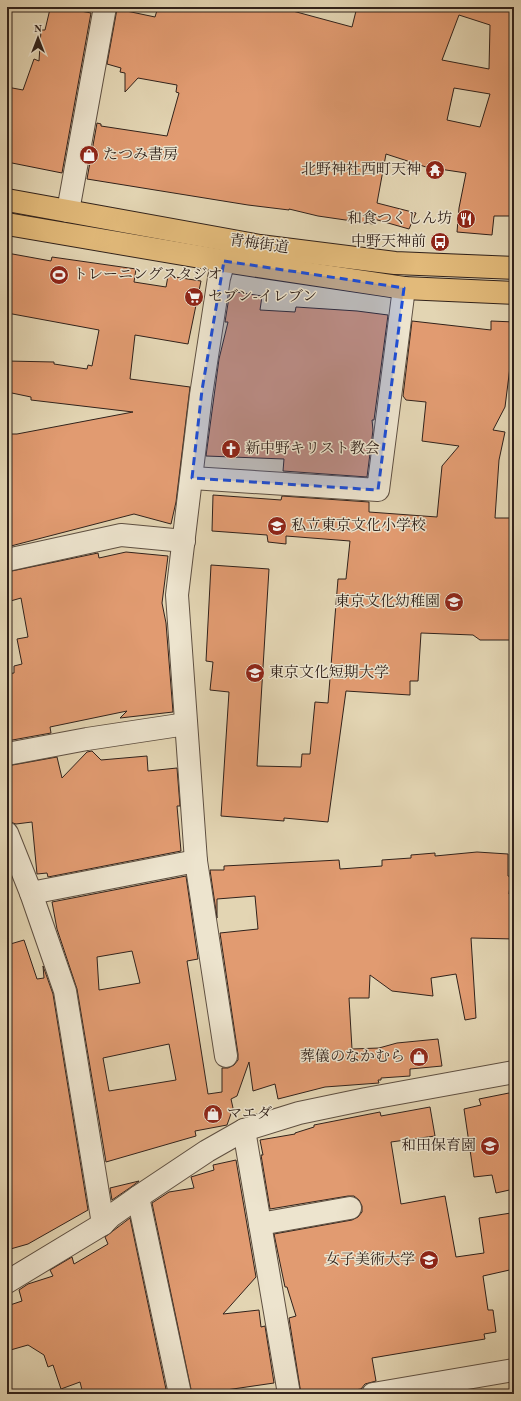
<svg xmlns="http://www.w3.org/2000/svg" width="521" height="1401" font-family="'Old Standard TT','Noto Serif JP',serif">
	<rect width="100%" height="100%" fill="#e3d5b3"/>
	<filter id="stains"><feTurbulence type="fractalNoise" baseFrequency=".005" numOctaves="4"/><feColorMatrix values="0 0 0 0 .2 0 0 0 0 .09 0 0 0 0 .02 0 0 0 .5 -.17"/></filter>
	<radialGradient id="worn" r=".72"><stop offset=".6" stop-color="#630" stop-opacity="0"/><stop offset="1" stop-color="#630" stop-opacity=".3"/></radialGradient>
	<!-- building -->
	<g fill="#e19b71" stroke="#31221b" fill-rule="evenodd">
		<polygon points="60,7 91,13 62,173 7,162 7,87 23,90 34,59 39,61 41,30 45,30 50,9 58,11"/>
		<path d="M158,7h120l74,20 5,-20h157v209h-20l-2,19 -35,-3 2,-24 7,-35 -40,-6 -40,-13 -9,49 39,10 -7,16 -35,-10 -1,5 -55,-8 -29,-7v1l-41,-5 -161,-26 10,-56 4,1v2l66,10 12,-43 -3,-1 1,-7 -39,-7 -13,14v-19l-5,-1 1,-4 -14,-4 10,-55 38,8zM459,15l31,10 -1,44 -47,-9zM454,88l36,6 -10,33 -33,-7z"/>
		<polygon points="7,253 51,261 52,257 136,269 134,282 166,287 168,276 201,281 188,344 135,335 130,379 190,387 176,502 171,524 134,514 7,547 7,434 17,434 133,412 31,400 31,397 7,392 7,361 54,362 54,364 87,369 88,365 92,366 99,330 7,313"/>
		<polygon points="230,291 262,296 260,310 295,312 296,307 357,311 388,315 374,420 372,420 373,430 367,477 283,471 284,459 206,456 219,359 228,322 225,322"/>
		<polygon points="412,321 491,330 491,321 514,322 514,359 511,359 505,407 493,430 505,432 499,460 495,518 514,518 514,640 480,640 473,635 421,633 418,681 410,681 410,695 346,691 328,822 284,818 284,821 221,816 229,692 210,690 213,662 206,661 211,565 269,569 257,766 301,767 302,754 310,754 315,702 328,703 338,579 346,579 350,541 286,536 286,544 268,542 267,535 212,531 213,495 281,500 282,496 369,502 369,512 437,517 442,466 459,446 422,441 426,402 406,400 403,396"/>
		<polygon points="126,552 168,556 162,603 166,623 173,712 120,718 127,711 50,727 51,733 7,741 7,674 14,673 14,666 22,664 17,639 28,637 21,598 7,602 7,572 98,553 99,558"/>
		<polygon points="92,751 101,760 147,756 148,771 177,768 180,806 177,806 181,851 48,877 47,873 37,874 32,822 16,824 7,821 7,766 57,757 62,778 87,752"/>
		<path d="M477,852l31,2v22l3,1 -2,17h5v45l-43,-1 5,80 -11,2 -9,-46 -25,4 2,18 -41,-5 -22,-16 -1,23h-20l3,51 27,-1 18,-5 41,-4 4,27 -32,3v7l-29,2v2h-3l1,3 -54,4 -47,12 -3,-15 -22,7 -4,-29 -12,34 -6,3 2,9 -6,17 -32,6 1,5 -90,26 -29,-173 -20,-60 -5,-27 134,-26 12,83 -11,2 21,133 14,-2v-24h6l6,-3 4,-5v-6l-18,-121 38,-4 -3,-33 -38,3v19l-7,-48h14v-4l115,-6 1,9 42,-3v-6l29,-2v-3l24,-2v3zM132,951l8,32 -41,7 -2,-33zM169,1044l7,36 -67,11 -6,-33z"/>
		<polygon points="24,940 37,979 44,978 43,966 53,994 88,1210 28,1244 7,1250 7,945"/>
		<polygon points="514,1092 514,1189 496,1193 492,1175 474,1177 464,1109 481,1105 479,1099"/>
		<polygon points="430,1107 435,1136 391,1142 401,1204 445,1196 456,1257 484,1253 479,1218 511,1213 514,1229 514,1269 483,1276 488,1310 493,1310 496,1332 484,1334 485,1339 372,1358 376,1381 365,1384 361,1389 328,1394 301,1394 289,1318 296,1316 287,1287 285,1287 274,1234 352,1220 358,1217 362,1212 362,1206 359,1200 354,1196 348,1196 270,1209 261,1155 263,1155 260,1140 295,1134 295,1133 314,1127 314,1125 380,1112 381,1116"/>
		<polygon points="236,1160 256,1277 223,1314 259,1310 261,1327 265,1326 274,1383 226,1390 227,1394 192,1394 152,1203 169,1192 194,1188 191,1177 214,1170 213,1165"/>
		<polygon points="139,1181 131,1187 112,1200 110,1188"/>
		<polygon points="130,1218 167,1394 83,1394 80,1382 61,1389 53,1365 48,1367 44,1355 28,1345 7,1351 7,1306 22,1301 19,1290 28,1284 53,1276 50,1270 72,1257 74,1264 108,1244 105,1237"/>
	</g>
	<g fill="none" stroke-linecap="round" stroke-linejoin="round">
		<defs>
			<g id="minor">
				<polyline points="68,211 105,7"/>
				<polyline points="224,261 219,278 201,395 177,595 196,861 226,1056"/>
				<polyline points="192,478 378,490 404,288"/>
				<polyline points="7,560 121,535 184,541"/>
				<polyline points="7,754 87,739 186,724"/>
				<polyline points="7,833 31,893 65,991 103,1224"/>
				<polyline points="31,893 196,861"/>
				<polyline points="244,1130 289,1394"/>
				<polyline points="138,1197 180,1394"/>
				<polyline points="260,1224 350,1208"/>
				<polyline points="7,1282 103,1224 111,1216 138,1197 207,1151 244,1130 299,1113 366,1099 514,1072"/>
				<polyline points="373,1394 514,1370"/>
			</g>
			<g id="major">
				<polyline points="7,200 260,246 395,263 514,268"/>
				<polyline points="7,224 224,261 404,288 514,293"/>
			</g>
		</defs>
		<!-- minor casing -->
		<use href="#minor" stroke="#5e4f41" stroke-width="24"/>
		<!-- major casing -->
		<use href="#major" stroke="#31221b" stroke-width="24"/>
		<!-- minor -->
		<use href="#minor" stroke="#ede4ce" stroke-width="22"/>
		<!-- major -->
		<use href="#major" stroke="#e2ba7a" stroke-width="22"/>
	</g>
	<!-- marked area -->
	<path fill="#1d4ed8" fill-opacity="0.2" stroke="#1d4ed8" stroke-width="3" stroke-dasharray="8 5" stroke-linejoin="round" d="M224,261l180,27 -26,202 -186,-12 10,-88z"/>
	<!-- icons -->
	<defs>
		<symbol id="shop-disc" viewBox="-11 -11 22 22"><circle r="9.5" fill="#8f2418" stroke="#ede4ce"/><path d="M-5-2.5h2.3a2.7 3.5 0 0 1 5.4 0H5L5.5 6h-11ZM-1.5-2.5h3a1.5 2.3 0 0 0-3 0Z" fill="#fff"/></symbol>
		<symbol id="temple-disc" viewBox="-11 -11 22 22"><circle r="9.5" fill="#8f2418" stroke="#ede4ce"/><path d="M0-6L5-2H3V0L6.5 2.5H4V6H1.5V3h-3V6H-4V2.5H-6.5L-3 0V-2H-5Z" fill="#fff"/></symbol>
		<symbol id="restaurant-disc" viewBox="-11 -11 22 22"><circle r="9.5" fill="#8f2418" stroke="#ede4ce"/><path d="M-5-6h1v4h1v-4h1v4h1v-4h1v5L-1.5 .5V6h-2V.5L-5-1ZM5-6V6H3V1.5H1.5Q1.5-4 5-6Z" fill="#fff"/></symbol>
		<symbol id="bus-disc" viewBox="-11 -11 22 22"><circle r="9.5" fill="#8f2418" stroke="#ede4ce"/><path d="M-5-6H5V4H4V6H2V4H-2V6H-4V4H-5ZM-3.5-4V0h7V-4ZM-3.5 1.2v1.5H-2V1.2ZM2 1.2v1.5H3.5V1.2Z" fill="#fff"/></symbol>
		<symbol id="stadium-disc" viewBox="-11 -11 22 22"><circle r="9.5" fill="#8f2418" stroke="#ede4ce"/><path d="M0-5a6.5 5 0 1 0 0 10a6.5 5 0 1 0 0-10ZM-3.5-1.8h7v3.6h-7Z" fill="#fff"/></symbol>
		<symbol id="supermarket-disc" viewBox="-11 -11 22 22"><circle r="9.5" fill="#8f2418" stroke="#ede4ce"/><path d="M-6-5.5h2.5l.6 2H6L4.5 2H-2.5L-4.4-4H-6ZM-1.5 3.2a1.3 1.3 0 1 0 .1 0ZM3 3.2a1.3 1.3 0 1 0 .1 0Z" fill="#fff"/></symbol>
		<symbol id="church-disc" viewBox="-11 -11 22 22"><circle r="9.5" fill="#8f2418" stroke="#ede4ce"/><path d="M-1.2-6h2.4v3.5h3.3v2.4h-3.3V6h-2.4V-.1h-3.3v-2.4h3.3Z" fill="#fff"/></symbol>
		<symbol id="school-disc" viewBox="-11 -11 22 22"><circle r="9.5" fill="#8f2418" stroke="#ede4ce"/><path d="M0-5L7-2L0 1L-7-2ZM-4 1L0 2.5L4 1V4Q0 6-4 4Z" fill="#fff"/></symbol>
		<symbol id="university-disc" viewBox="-11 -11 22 22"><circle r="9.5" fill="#8f2418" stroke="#ede4ce"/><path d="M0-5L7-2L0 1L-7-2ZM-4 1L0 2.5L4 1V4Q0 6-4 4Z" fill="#fff"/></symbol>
	</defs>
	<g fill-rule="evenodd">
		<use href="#shop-disc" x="78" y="144" width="22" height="22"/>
		<use href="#temple-disc" x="424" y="159" width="22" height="22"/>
		<use href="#restaurant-disc" x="455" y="208" width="22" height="22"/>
		<use href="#bus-disc" x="429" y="231" width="22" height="22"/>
		<use href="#stadium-disc" x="48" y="264" width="22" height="22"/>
		<use href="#supermarket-disc" x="183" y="286" width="22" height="22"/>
		<use href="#church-disc" x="220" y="438" width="22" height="22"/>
		<use href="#school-disc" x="266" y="515" width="22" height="22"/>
		<use href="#school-disc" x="443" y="591" width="22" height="22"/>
		<use href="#university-disc" x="244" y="662" width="22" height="22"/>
		<use href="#shop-disc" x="408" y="1046" width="22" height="22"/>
		<use href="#shop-disc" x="202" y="1103" width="22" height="22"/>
		<use href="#school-disc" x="479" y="1135" width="22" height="22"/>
		<use href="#university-disc" x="418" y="1249" width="22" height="22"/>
	</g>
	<g text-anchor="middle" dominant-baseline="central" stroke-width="3" stroke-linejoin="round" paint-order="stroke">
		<!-- poi labels -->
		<g font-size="15" fill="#31221b" stroke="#ede4ce" text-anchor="start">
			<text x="103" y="155">たつみ書房</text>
			<text x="421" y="170" text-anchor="end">北野神社西町天神</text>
			<text x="452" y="219" text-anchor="end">和食つくしん坊</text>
			<text x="426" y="242" text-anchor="end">中野天神前</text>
			<text x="73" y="275">トレーニングスタジオ</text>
			<text x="208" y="297">セブン-イレブン</text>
			<text x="245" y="449">新中野キリスト教会</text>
			<text x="291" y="526">私立東京文化小学校</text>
			<text x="440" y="602" text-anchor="end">東京文化幼稚園</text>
			<text x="269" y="673">東京文化短期大学</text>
			<text x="405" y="1057" text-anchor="end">葬儀のなかむら</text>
			<text x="227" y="1114">マエダ</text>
			<text x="476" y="1146" text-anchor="end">和田保育園</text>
			<text x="415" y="1260" text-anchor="end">女子美術大学</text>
		</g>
		<!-- street labels -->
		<g font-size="15" fill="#31221b" stroke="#ede4ce">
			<text transform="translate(259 245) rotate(8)">青梅街道</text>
		</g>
	</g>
	<!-- margin -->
	<rect width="521" height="1401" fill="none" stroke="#e3d5b3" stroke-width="24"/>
	<rect x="8" y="8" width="505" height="1385" fill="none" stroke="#31221b" stroke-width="2"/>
	<rect x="12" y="12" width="497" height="1377" fill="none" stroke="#31221b"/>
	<!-- north arrow -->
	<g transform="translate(38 38)" stroke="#ede4ce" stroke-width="3" paint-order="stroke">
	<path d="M0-3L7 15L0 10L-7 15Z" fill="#31221b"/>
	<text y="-6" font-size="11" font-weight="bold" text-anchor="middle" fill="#31221b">N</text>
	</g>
	<rect width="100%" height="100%" filter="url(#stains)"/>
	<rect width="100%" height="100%" fill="url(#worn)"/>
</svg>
